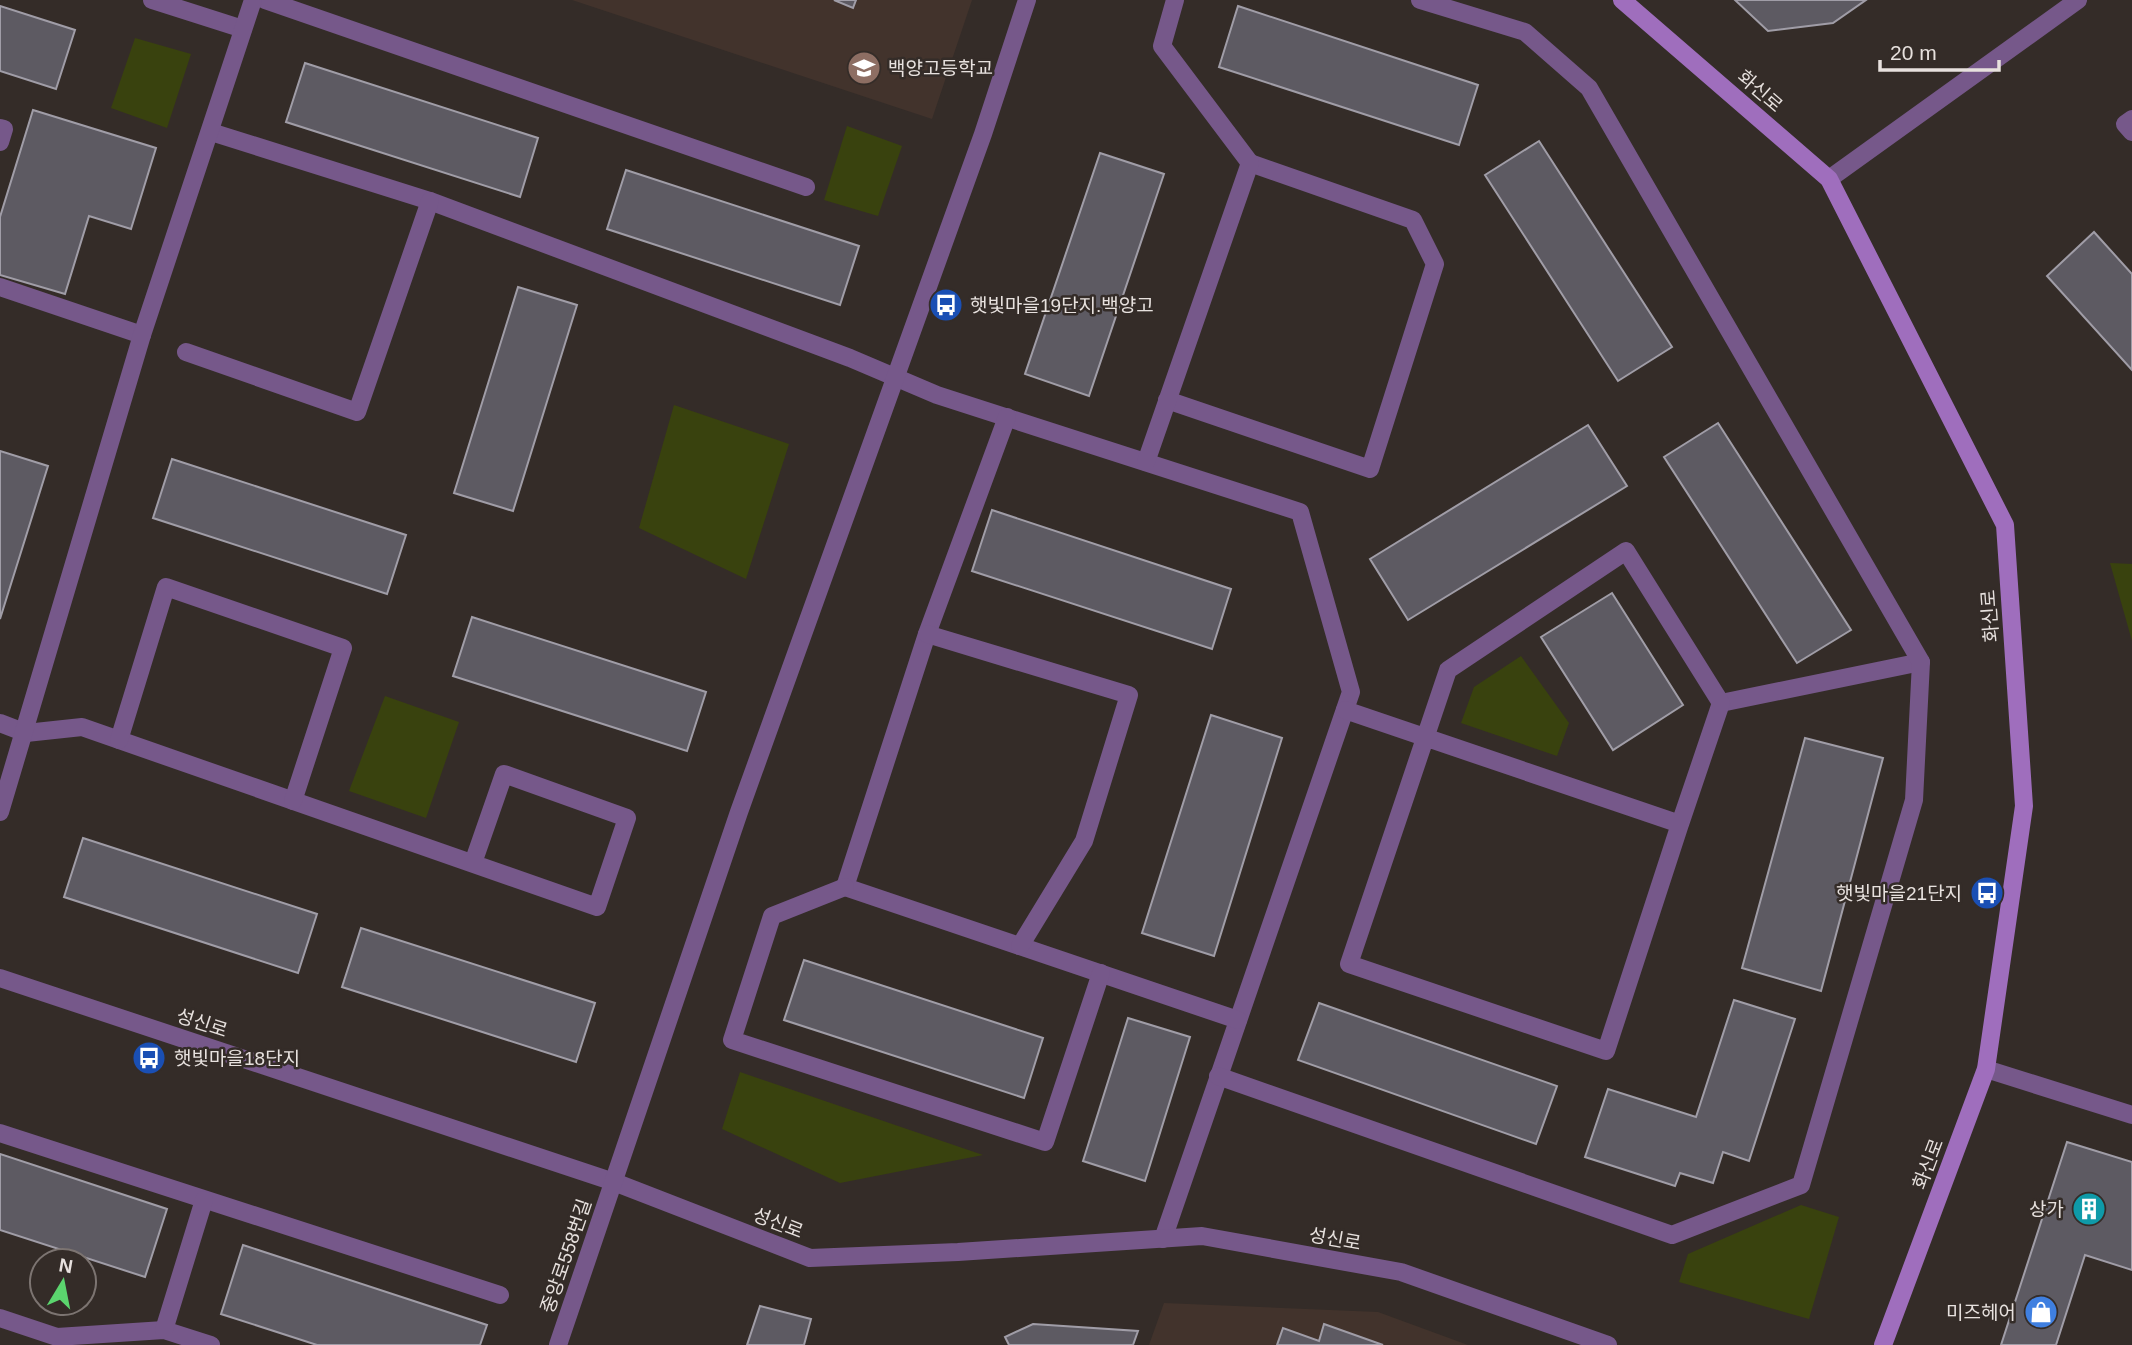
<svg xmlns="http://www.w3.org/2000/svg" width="2132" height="1345" font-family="Helvetica,'Noto Sans KR',sans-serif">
	<rect width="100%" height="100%" fill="#342c28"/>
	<!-- built -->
	<g fill="#42332c">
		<polygon points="572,0 972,0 932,119"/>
		<polygon points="1164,1303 1378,1312 1468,1345 1149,1345"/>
	</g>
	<!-- green -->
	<g fill="#39420e">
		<polygon points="135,38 191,54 167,128 111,108"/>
		<polygon points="847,126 902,146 878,216 824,200"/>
		<polygon points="674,405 789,444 746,579 639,528"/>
		<polygon points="2110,563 2132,564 2132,641"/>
		<polygon points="1521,656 1569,723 1557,756 1461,723 1474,687"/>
		<polygon points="385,696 459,722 426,818 349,791"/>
		<polygon points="740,1072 983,1155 840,1183 722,1129"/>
		<polygon points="1801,1205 1839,1217 1809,1319 1679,1282 1688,1254"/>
	</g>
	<!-- building -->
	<g fill="#5d5a62" stroke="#a09da7" stroke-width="2">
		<polygon points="834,0 856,0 853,8"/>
		<polygon points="1735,0 1866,0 1833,23 1768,31"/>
		<polygon points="0,6 75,30 56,89 0,71"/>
		<polygon points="1238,6 1478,85 1459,145 1219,67"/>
		<polygon points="305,63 538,138 520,197 286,122"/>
		<polygon points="33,110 156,148 131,229 89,216 65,294 0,275 0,217"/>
		<polygon points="1539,141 1672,347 1618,381 1485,175"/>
		<polygon points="1100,153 1164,174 1089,396 1025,374"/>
		<polygon points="626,170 859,246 840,305 607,229"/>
		<polygon points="2094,232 2132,274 2132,370 2047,276"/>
		<polygon points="518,287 577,305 513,511 454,493"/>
		<polygon points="1718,423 1851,630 1797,663 1664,457"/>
		<polygon points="1588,425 1627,486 1408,620 1370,559"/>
		<polygon points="0,451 48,466 0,619"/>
		<polygon points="172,459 406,535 387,594 153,518"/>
		<polygon points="992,510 1231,589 1212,649 972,571"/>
		<polygon points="1612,593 1683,705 1613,750 1541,637"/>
		<polygon points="472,617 706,692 687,751 453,676"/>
		<polygon points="1211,715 1282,738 1214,956 1142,933"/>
		<polygon points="1805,738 1883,758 1821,991 1742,968"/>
		<polygon points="83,838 317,914 298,973 64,897"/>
		<polygon points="361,928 595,1003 576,1062 342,987"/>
		<polygon points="804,960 1043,1038 1024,1098 784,1020"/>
		<polygon points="1734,1000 1795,1019 1749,1161 1723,1152 1713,1183 1680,1173 1675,1186 1585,1157 1608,1089 1696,1117"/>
		<polygon points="1319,1003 1557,1086 1536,1144 1298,1060"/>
		<polygon points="1128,1018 1190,1037 1145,1181 1083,1161"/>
		<polygon points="2067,1142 2132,1162 2132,1270 2085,1255 2056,1345 2001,1345"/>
		<polygon points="0,1154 167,1209 145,1277 0,1230"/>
		<polygon points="243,1245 487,1325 480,1345 317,1345 221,1314"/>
		<polygon points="760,1306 811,1319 804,1345 747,1345"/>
		<polygon points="1033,1324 1138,1331 1133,1345 1009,1345 1005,1337"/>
		<polygon points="1324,1324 1383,1345 1277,1345 1283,1328 1319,1341"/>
	</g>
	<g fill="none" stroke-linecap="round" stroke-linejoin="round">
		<!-- service -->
		<g stroke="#76588a" stroke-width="18">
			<polyline points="152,0 243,29"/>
			<polyline points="265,0 806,187"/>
			<polyline points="2132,119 2125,124 2132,132"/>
			<polyline points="0,128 4,129 0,142"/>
			<polyline points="211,132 430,201 850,358 937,395 1300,512 1351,692 1163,1239"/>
			<polyline points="0,287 142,335"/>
			<polyline points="186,352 357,412 430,201"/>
			<polyline points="1167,400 1370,469 1435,264 1413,220 1250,163"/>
			<polyline points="1007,417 927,634 845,887 1238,1020"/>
			<polyline points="1146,462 1250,163 1162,46 1175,0"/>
			<polyline points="927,634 1129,695 1084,841 1020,946"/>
			<polyline points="1721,703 1921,662"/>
			<polyline points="1345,710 1680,824 1606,1051 1349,964 1448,670 1626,551 1721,703 1680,824"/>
			<polyline points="0,723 26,733 82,727 597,907 627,818 504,774 473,863"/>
			<polyline points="119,740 166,587 343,648 293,801"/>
			<polyline points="0,812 142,335 253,0"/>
			<polyline points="845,887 772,916 732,1040 1045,1142 1101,973"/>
			<polyline points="1986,1069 2132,1115"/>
			<polyline points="1218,1076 1672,1235 1801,1185 1914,800 1921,662 1589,88 1525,32 1420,0"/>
			<polyline points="0,1133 500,1295"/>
			<polyline points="0,1318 57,1337 164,1330 211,1345"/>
			<polyline points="164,1330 204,1200"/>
		</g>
		<!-- minor -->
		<polyline stroke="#76588a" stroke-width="18" points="1829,179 2078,0"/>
		<!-- tertiary -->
		<g stroke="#76588a" stroke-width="18">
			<polyline points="0,978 614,1182 810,1258 958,1252 1202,1236 1401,1272 1608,1345"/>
			<polyline points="558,1345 739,812 983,134 1027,0"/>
		</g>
		<!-- secondary -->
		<polyline stroke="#9f6ebd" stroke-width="18" points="1622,0 1829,179 2005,525 2024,806 1986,1069 1883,1345"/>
	</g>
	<!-- icons -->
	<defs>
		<symbol id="school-disc" viewBox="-11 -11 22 22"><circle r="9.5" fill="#8d6e63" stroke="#342c28"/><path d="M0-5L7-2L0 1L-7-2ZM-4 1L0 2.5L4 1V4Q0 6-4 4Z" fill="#fff"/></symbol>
		<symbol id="bus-disc" viewBox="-11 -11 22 22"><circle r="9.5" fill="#1a4fb4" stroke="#342c28"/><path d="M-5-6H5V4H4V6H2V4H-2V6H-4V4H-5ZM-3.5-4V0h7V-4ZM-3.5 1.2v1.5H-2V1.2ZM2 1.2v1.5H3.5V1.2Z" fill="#fff"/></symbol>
		<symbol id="building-disc" viewBox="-11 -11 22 22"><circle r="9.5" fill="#0f9aa8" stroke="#342c28"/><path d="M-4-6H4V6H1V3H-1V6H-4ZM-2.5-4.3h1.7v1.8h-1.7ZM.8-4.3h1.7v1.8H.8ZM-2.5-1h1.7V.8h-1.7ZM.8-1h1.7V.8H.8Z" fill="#fff"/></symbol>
		<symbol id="shop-disc" viewBox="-11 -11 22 22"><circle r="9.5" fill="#3f7fe0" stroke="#342c28"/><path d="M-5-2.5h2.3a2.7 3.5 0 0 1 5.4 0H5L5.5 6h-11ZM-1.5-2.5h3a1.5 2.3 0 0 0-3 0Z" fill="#fff"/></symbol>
	</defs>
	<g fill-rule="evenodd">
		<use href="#school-disc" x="845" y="49" width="38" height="38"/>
		<use href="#bus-disc" x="927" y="286" width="38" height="38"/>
		<use href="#bus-disc" x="1968" y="874" width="38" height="38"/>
		<use href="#bus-disc" x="130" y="1039" width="38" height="38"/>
		<use href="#building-disc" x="2070" y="1190" width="38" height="38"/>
		<use href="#shop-disc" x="2022" y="1293" width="38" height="38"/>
	</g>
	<g text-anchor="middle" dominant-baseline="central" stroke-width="5" stroke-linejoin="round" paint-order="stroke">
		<!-- poi labels -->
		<g font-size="19" fill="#e7e1de" stroke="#342c28" text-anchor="start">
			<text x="888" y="68">백양고등학교</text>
			<text x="970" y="305">햇빛마을19단지.백양고</text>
			<text x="1962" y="893" text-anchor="end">햇빛마을21단지</text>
			<text x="174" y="1058">햇빛마을18단지</text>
			<text x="2064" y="1209" text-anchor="end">상가</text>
			<text x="2016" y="1312" text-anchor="end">미즈헤어</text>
		</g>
		<!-- street labels -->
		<g font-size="19" fill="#e7e1de" stroke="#342c28">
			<text transform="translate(1760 91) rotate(41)">화신로</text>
			<text transform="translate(1990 616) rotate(-94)">화신로</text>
			<text transform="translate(202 1023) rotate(18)">성신로</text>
			<text transform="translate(1928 1164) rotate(-69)">화신로</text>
			<text transform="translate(778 1223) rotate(21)">성신로</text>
			<text transform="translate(1335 1239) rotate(10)">성신로</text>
			<text transform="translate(566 1256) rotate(-71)">중앙로558번길</text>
		</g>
	</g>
	<!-- north arrow -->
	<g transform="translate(63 1282) rotate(10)"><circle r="33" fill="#342c28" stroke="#7c7471" stroke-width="2"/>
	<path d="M0-5L12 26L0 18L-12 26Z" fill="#5bd56e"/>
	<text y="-10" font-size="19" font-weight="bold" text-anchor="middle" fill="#e7e1de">N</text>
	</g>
	<!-- scale -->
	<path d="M1880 60v10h119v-10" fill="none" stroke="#e7e1de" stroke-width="3.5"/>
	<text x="1890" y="60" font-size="21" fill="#e7e1de" stroke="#342c28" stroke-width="5" paint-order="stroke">20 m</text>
</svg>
